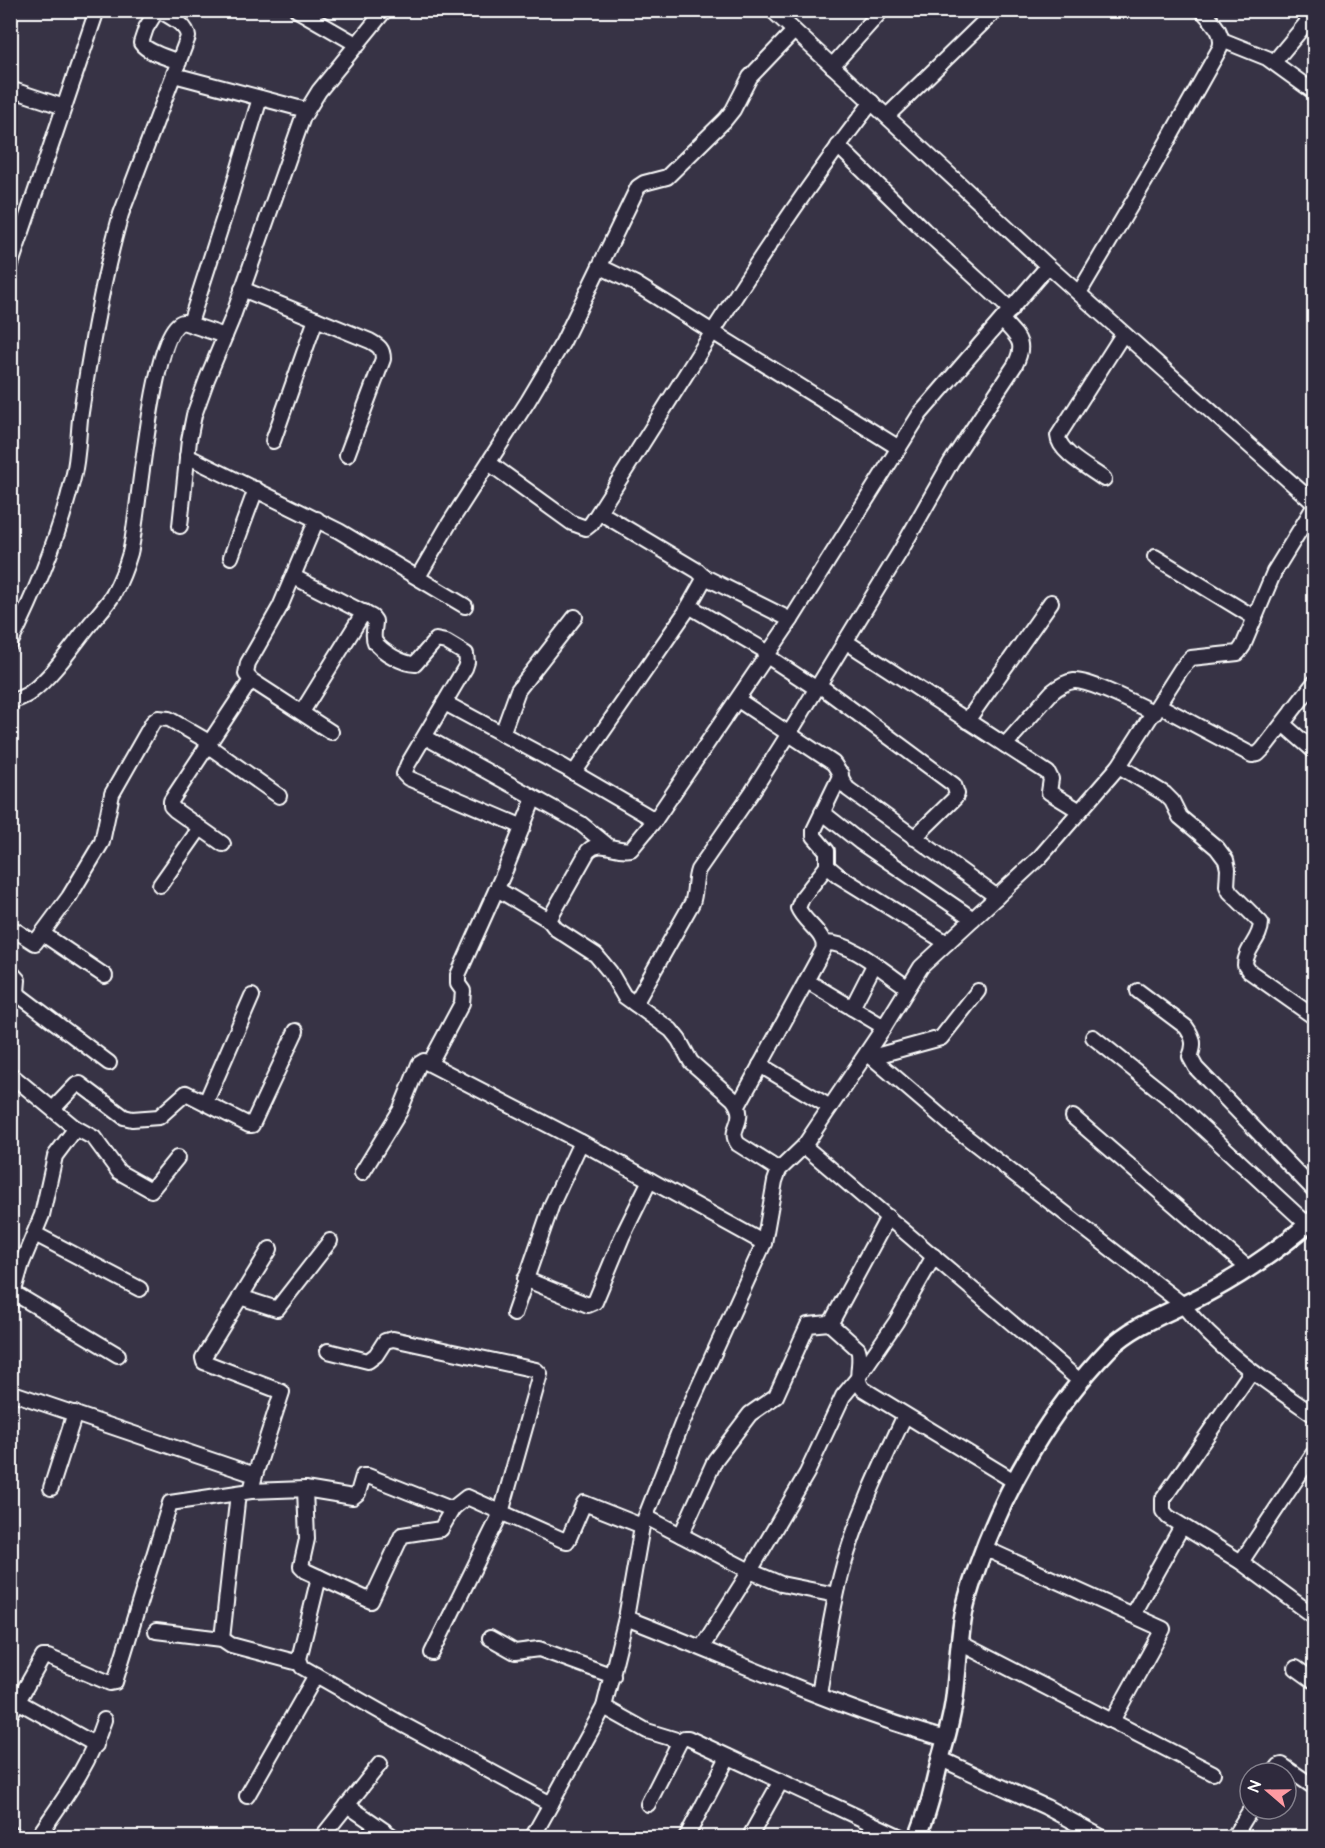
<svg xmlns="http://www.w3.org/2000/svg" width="1325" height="1848" font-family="'Architects Daughter',sans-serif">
	<rect width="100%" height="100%" fill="#373345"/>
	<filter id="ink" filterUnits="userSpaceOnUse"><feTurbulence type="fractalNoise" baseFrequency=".0167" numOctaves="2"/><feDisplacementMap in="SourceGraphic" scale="12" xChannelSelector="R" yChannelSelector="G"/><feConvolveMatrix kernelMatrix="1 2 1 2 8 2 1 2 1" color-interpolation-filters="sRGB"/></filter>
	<g filter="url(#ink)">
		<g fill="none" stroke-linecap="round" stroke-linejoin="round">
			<defs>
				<g id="minor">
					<path d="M157,10l-11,18 -5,15c7,10 26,14 38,19"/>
					<polyline points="297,10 358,45"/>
					<polyline points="772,10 1048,266 1314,503"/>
					<polyline points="1222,40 1267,58 1314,92"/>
					<polyline points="1274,62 1314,14"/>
					<polyline points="832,66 882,10"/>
					<polyline points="174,75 306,110"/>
					<polyline points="10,89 64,107"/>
					<polyline points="887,116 996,10"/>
					<polyline points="838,146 924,230 1011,310"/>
					<polyline points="10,267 97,10"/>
					<polyline points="601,267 634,283 899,448"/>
					<path d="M242,289l128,52c9,5 13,8 13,18l-36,96"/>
					<path d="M1079,293l68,-115 73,-130c5,-16 -8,-26 -18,-38"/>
					<polyline points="190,323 226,211 260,98"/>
					<polyline points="273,441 316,319"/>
					<polyline points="187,456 339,531 465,606"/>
					<path d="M489,463l83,60 14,5 5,-4c92,-142 176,-288 281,-422"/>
					<path d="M1104,479c-13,-10 -45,-26 -46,-43l65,-102"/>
					<polyline points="317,519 280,607 248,663 246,674 251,680 331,732"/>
					<polyline points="180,526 189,440 194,415 207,379 232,319 303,117 319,91 385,10"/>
					<polyline points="231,557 256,489"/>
					<polyline points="1155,557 1255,618"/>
					<polyline points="703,576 791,620"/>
					<path d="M294,577l78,40 3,4c0,7 -3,15 0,21 7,10 28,22 40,22l21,-24 10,2 20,12 1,8 -2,6 -57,96 -4,10 4,4 115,49"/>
					<polyline points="418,577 449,524 528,401 563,342 638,187 644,183 667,177 725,120 733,110 750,77 794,31"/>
					<polyline points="689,606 769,653"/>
					<polyline points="845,641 1048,773 1051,779 1049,792 1080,811"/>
					<path d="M10,644c27,-54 49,-107 63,-166 5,-19 5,-39 7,-59 10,-68 22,-139 41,-205l67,-177c-1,-13 -18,-20 -29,-27"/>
					<polyline points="767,656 817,689"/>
					<polyline points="819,685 954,785 957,794 955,798 914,838"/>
					<path d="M738,700l95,63c7,8 8,18 15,26l149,108"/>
					<path d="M10,702c8,-3 15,-5 21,-10 21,-15 43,-48 60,-69 7,-9 16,-18 22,-28 7,-13 13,-28 17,-42 9,-34 21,-225 53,-231l42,14"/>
					<polyline points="445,703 564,767 655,820"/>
					<polyline points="1160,706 1252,755 1258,754 1263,749 1314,683"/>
					<polyline points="302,712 364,612"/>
					<polyline points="967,721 1051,602"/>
					<polyline points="1283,724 1314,751"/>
					<polyline points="502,734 518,690 575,617"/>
					<polyline points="425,737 580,823 607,845"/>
					<polyline points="207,745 279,796"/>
					<path d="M1005,745l47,-53c6,-5 13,-10 22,-11 16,-1 64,24 81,32"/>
					<path d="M1119,766l46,28 7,7 8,16 37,31 9,12 2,9 -1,17 3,6 31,31c0,16 -16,26 -16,42l4,6 65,46"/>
					<polyline points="574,773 685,613 703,581 703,576 698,571 599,512"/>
					<polyline points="841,774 814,830 814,836 827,851 827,866 839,876 947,943"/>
					<polyline points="822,812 860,842 973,919"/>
					<polyline points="223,844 175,810 171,806 171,801 251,680"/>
					<polyline points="160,885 200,828"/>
					<polyline points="497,889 549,920"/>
					<polyline points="10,927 35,943 69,897 102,842 112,794 153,722 158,718 169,719 209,742"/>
					<polyline points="43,934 105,976"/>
					<path d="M825,943c28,-1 59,29 82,44"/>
					<polyline points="10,971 18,980 17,992 20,996 109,1063"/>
					<polyline points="807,981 884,1027"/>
					<path d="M1138,991l48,36c8,11 9,18 4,30l6,11 118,122"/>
					<path d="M635,1004l57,-101c4,-11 2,-22 6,-33l54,-78 43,-68 106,-174 50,-88 64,-97c12,-23 2,-28 -13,-45"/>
					<polyline points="852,1008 874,965"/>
					<polyline points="1093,1037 1178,1105 1308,1225"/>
					<path d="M867,1053l84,72 231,179c37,47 84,78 132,111"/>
					<polyline points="872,1057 941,1038 978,991"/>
					<polyline points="430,1063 462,1003 463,991 458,984 458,975 506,868 534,798"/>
					<polyline points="760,1065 830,1107"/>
					<polyline points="10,1074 74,1127 73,1132 55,1156 42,1215 22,1263 10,1304"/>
					<polyline points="206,1102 252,996"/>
					<path d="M738,1106l85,-156c5,-15 -19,-27 -25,-42l4,-10 25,-32"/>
					<polyline points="53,1109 76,1085 80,1084 124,1117 132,1119 159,1117 186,1093 249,1125 252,1125 296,1031"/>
					<polyline points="1073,1117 1249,1269"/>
					<polyline points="74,1127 94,1138 119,1172 151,1190 177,1158"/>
					<polyline points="804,1146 1081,1382"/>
					<path d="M779,1170l-41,-26c-12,-16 12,-23 -5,-45l-42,-37 -12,-22 -8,-10 -47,-34 -14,-24 -14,-17 -40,-26 -7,-9 39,-69c14,-13 27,2 43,-2l24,-29 136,-200 129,-206 128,-148"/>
					<polyline points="362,1173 400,1111 419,1064 424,1061 581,1142 764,1243"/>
					<polyline points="35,1234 140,1289"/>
					<polyline points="525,1279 588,1305 595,1302 622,1237 650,1180"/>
					<polyline points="14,1293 118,1355"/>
					<polyline points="240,1297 277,1309 330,1241"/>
					<polyline points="514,1314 552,1204 581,1142"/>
					<path d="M829,1323l29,26c5,14 -5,27 5,40l151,92"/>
					<polyline points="328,1351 368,1361 376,1355 385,1341 393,1339 536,1370 540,1374 501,1513 432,1653"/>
					<polyline points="1251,1372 1163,1499 1163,1511 1168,1517 1241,1562 1314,1616"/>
					<polyline points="10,1392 255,1475 251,1491 305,1489 307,1539 301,1566 306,1571 319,1577 299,1659 302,1667 402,1724 551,1804 604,1707 626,1618 642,1526 683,1421 764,1243 775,1181 779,1170 804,1146 884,1027 921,967 1040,857 1119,766 1181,669 1191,658 1238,653 1243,646 1274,572 1314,507"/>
					<polyline points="255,1475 282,1392 204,1362 203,1358 270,1249"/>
					<polyline points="51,1488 75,1413"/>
					<polyline points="305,1489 353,1497 358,1493 363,1476 368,1476 449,1508 453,1508 467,1497 563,1540 567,1541 569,1538 584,1503 642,1526"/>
					<polyline points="646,1517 750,1571 781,1584 836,1595"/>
					<polyline points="681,1535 715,1460 750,1414 776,1396 808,1325 829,1323 833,1319 888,1217"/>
					<polyline points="984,1548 1163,1629 1112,1721"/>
					<polyline points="1241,1562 1313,1454"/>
					<polyline points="319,1577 371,1601 402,1535 441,1529 453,1508"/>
					<polyline points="1132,1615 1182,1526"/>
					<path d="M626,1618c106,41 210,90 320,121"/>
					<polyline points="156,1631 222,1639 231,1645 299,1663"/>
					<polyline points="490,1638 515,1652 539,1649 613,1676"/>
					<polyline points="222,1639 238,1493"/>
					<polyline points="960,1643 1213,1773"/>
					<polyline points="702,1647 750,1571 807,1473 843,1396 857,1379 896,1322 934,1256"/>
					<polyline points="1296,1668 1314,1681"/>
					<path d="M819,1695c7,-44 13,-88 25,-131 15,-52 38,-100 61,-149"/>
					<polyline points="10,1697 96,1745"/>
					<polyline points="604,1707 647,1731 680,1741"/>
					<polyline points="10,1715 43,1657 48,1657 110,1683 115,1682 170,1503 251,1491"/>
					<polyline points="941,1759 1046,1807 1103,1838"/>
					<polyline points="1274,1773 1279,1766 1282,1765 1314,1787"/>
					<polyline points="247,1796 316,1675"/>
					<polyline points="648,1804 680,1741 684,1738 688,1738 903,1838"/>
					<polyline points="347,1805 395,1838"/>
					<polyline points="10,1833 18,1838"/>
					<path d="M37,1838c28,-41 51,-70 67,-118"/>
					<polyline points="321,1838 380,1764"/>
					<polyline points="532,1838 551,1804"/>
					<polyline points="686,1838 728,1757"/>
					<polyline points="749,1838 781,1781"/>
					<polyline points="1233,1838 1251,1809"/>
				</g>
				<path id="tertiary" d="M917,1838c11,-25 17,-52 23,-78 6,-22 13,-44 15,-67 3,-27 4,-54 9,-81 3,-16 9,-32 14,-47 28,-79 72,-155 131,-216 27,-27 68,-39 102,-58 37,-20 71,-44 103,-72"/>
			</defs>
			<!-- minor casing -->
			<use href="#minor" stroke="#fff" stroke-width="18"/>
			<!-- tertiary casing -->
			<use href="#tertiary" stroke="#fff" stroke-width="21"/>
			<!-- minor -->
			<use href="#minor" stroke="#2f2a3d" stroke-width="14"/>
			<!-- tertiary -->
			<use href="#tertiary" stroke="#2f2a3d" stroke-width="16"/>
		</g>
	</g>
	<!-- margin -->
	<rect width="1325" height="1848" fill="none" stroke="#2f2a3d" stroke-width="36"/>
	<rect x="18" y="18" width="1289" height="1812" fill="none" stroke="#fff" stroke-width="2" filter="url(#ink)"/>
	<!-- north arrow -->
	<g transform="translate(1268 1791) rotate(290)"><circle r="28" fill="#2f2a3d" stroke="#827f8b" stroke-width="1.5"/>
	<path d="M0-4.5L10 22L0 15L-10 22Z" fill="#ff9aa2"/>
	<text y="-9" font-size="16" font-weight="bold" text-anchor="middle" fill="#ffffff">N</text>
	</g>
</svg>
